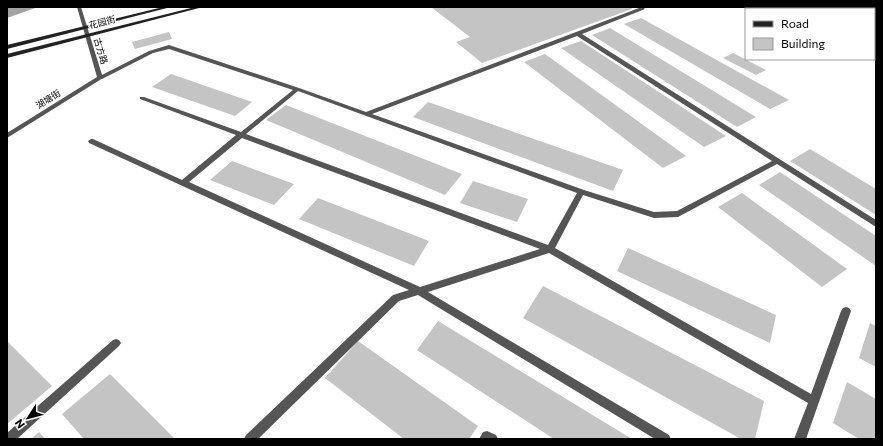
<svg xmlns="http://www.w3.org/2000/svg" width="883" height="446" font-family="Commissioner,'Noto Sans SC',sans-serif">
	<rect width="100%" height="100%" fill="#fff"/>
	<!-- water -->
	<polygon fill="#a3a3a3" points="7,7 38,7 7,18"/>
	<!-- building -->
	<g fill="#c4c4c4">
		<polygon points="431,7 631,7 632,9 482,63 456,42 470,37"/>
		<polygon points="823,7 852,7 857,9 828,9"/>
		<polygon points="641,18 789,100 770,109 624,24"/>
		<polygon points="610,28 756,117 737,127 592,35"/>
		<polygon points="169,32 172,39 135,49 132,42"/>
		<polygon points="581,41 726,136 704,147 561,48"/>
		<polygon points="733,53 766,70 756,75 723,58"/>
		<polygon points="545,54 686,156 663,168 524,62"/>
		<polygon points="171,74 252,102 235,116 152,87"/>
		<polygon points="428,102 623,170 613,191 413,117"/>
		<polygon points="286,105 462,174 445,195 266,120"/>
		<polygon points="810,149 876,189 876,215 790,161"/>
		<polygon points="232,161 294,184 274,205 210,180"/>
		<polygon points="780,172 876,236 876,266 759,185"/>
		<polygon points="473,181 528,199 517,222 460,203"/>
		<polygon points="742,193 847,269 822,287 718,207"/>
		<polygon points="318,198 429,241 414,266 299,219"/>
		<polygon points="628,248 776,315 770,343 617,271"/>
		<polygon points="543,286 764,401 755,439 741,439 523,318"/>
		<polygon points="438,321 632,439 554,439 417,350"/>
		<polygon points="870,323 876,326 876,367 859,358"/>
		<polygon points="7,341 52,386 7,424"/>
		<polygon points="358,341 478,426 469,439 404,439 325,378"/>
		<polygon points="110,374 175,439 84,439 62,414"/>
		<polygon points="847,382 876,399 876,439 859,439 833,423"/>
		<polygon points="39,432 45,439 31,439"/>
	</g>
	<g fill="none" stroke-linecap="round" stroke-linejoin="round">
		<!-- service -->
		<g fill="#555" fill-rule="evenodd">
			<path d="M639,7h4l2,2 -63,25 294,186v7l-99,-63 -99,53 -24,1 -71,-23 -28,53 256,146 30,-83 2,-3 3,-1 3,1 2,3 -45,128h-12l14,-36 -259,-150 -121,39 241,143 2,4h-16l-237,-144 -19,6 -141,138h-14l2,-4 147,-140 16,-5 -320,-147 -1,-2 3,-2h2l89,41 54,-45 -96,-36v-2h4l97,35 52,-42 -124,-41 -16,4 -51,26h-4v-2l51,-26 20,-6 130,43 67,24 273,-104zM577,36l195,125 -95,50 -23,1 -70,-22 -212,-76zM298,91l279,102 -29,52 -302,-111zM242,138l298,111 -120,38 -231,-105z"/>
			<polygon points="116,339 119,340 121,343 119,346 17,439 7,439 7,433 113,340"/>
			<polygon points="487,431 496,435 498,439 479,439 483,432"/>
		</g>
		<!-- tertiary -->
		<polygon fill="#555" fill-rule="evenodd" points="77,7 81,7 103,78 7,138 7,133 97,77"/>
		<!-- secondary -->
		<g fill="#222" fill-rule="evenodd">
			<polygon points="163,7 171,7 7,49 7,45"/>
			<polygon points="195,7 203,7 7,58 7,54"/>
		</g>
	</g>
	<g text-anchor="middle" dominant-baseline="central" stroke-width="3" stroke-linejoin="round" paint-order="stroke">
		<!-- far-street labels -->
		<g font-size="9" fill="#000" stroke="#fff">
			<text transform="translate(102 22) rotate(-14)">花园街</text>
			<text transform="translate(101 51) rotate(73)">古方路</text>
			<text transform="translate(48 99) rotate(-32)">湖塘街</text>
		</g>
	</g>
	<!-- border -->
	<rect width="883" height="446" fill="none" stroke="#000000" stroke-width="16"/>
	<!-- legend -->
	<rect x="745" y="8" width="130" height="52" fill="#ffffff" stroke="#999999"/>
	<rect x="753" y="21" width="20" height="6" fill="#222222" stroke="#999999"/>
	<text x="781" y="28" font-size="12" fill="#000000">Road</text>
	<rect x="753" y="38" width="20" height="12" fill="#c4c4c4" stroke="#999999"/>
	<text x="781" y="48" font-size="12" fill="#000000">Building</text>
	<!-- north arrow -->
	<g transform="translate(28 418) rotate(234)" stroke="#ffffff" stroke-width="3" paint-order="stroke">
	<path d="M0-3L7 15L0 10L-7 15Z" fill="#000000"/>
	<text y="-6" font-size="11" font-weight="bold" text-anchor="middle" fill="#000000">N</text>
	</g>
</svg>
